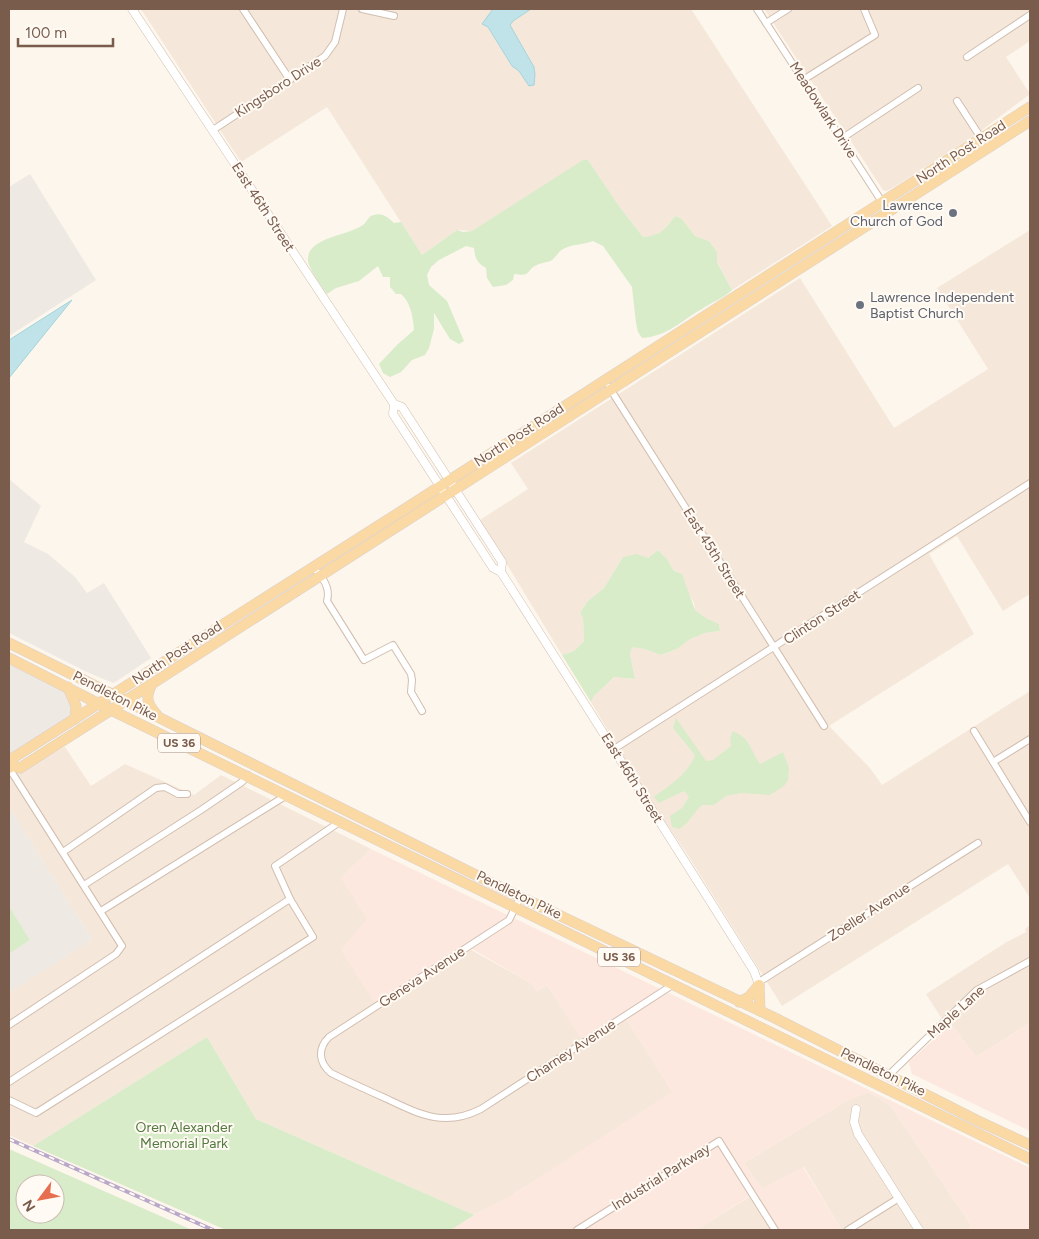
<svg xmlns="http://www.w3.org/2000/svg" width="1039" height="1239" font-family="Figtree,sans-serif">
	<rect width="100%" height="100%" fill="#fdf6ec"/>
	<!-- residential -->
	<g fill="#f5e8da">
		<polygon points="141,9 493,9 483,23 488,27 512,66 519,71 529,86 534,85 535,70 528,55 510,25 513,21 531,9 691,9 832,226 732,290 717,261 717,252 709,241 695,236 682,219 675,216 664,230 656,235 643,237 619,206 588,160 472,231 457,230 422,255 327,107 241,162"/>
		<polygon points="764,9 1030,9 1030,41 1006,57 1030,94 970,139 894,187 887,191 883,190"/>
		<polygon points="1030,230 1030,594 1003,611 957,536 929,554 974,634 829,726 870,768 882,785 1030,691 1030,898 1008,864 782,1006 687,854 644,791 591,702 594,696 614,677 635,679 630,654 632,646 645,649 662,655 677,649 689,639 705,633 720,631 719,624 706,618 695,610 694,603 667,559 658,550 648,558 623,557 604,588 587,602 580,613 583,618 584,641 574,651 562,655 480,520 528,489 511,463 800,278 894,428 988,369 937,288"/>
		<polygon points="65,747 91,786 125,764 194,795 221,775 371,849 341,878 531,983 537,991 547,985 586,1045 627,1020 673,1093 506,1199 474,1215 256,1119 207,1037 33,1146 9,1135 9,993 92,939 9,807 9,779 42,758"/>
		<polygon points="1030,925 1030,1023 976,1057 951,1024 947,1027 926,994 1005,943 1026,932 1025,929"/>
		<polygon points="868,1092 890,1105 971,1225 969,1230 839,1230 841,1229 804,1167 762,1189 744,1163 848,1100"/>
		<polygon points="754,1194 777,1230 696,1230"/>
	</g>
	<!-- commercial -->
	<g fill="#fde8e0">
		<polygon points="371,849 1030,1168 1030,1230 969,1230 971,1225 890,1105 868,1092 848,1100 744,1163 762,1189 803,1167 841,1229 839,1230 777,1230 753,1194 696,1230 451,1230 474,1215 506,1199 672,1092 627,1020 586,1046 547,985 537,991 531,983 472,949 379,1009 341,950 367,919 341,878"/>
		<polygon points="1030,1023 1030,1131 912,1074 909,1062 951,1024 976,1057"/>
	</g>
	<!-- industrial -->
	<g fill="#efe9e4">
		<polygon points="30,174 96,280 9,336 9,187"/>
		<polygon points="9,479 41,506 24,542 48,554 75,577 87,593 104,583 151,658 117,681 113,683 89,673 9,633"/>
		<polygon points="9,664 68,694 74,714 9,757"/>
		<polygon points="9,807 92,939 11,992 9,989 9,954 30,940 9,906"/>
	</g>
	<!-- green -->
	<g fill="#d8ecc9" fill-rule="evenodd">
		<path d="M583,160h5l31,46 24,31c19,-2 21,-7 32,-21l7,3 13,17 14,5 8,11v10l15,28c-9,9 -20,12 -30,19 -22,12 -33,27 -60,29l-4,-6 -2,-9 -4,-36 -29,-41 -10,-5c-10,4 -21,3 -30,8 -5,3 -7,8 -11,11 -5,3 -10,2 -15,5 -12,5 -4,12 -23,9l-1,6 -7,5 -13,2 -6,-9 -1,-10c-9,-5 -11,-10 -12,-20l-8,-2 -27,14 -8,7 -4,8 2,10 18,16 17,40 -5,3 -9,-5 -16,-26v16l-5,19 -4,7 -13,5 -11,12 -11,5 -7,-4 -4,-9 19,-20 16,-14c-1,-13 -3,-27 -13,-36h-5l-6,-7v-10h-7l-5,-11 -19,15 -23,7 -9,6c-5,-7 -19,-26 -19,-34 -1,-23 40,-24 55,-35 4,-3 5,-9 11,-10 8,-3 15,3 20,8l7,-1 21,33 35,-25 6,2 9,-1z"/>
		<polygon points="658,550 667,559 674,571 682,574 695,610 706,618 719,624 720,631 705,633 690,639 677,649 661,655 645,649 632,647 630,654 635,679 614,677 594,696 591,702 562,655 574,651 584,641 583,618 580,613 587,602 604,588 623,557 636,554 648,558"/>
		<path d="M676,718l30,43 7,-1 18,-14 -1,-8 3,-7c19,9 16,17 27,33l23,-12 6,16 -1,12 -4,6 -14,9 -29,-2 -15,3 -12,9h-12l-5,5 -10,13 -8,6 -7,-2 -2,-11 12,-8 7,-11 -5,-6 -25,12 -5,-6c16,-12 34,-23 41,-42l-22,-27z"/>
		<polygon points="9,906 30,940 9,954"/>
		<polygon points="207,1037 256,1119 474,1215 451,1230 226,1230 33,1146"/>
		<path d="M9,1149l183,81h-183zM25,1184h30v30h-30z"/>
	</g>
	<!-- water -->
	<g fill="#bfe3e8" stroke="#a5d3da">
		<polygon points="493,9 531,9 513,21 510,25 534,67 535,74 534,85 529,86 519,71 512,66 488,27 482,24"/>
		<polygon points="72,300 9,378 9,340"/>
	</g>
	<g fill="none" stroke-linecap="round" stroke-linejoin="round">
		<defs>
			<g id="minor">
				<polyline points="243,9 290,80"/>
				<polyline points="362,9 394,16"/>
				<polyline points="757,9 884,205"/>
				<polyline points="766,23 788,9"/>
				<polyline points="967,57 1030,15"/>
				<polyline points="803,80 875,35 864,9"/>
				<polyline points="957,101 981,138"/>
				<polyline points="213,130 325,56 335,42 343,9"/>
				<polyline points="841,139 918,88"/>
				<polyline points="609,387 824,726"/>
				<path d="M313,567c9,10 18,20 14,34l37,59 29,-15 18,29 1,6 -1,12 11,19"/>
				<polyline points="974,731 1030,822"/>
				<polyline points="614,749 1030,483"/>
				<polyline points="993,762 1030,739"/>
				<polyline points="9,768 122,946 116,954 9,1025"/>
				<polyline points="63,852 156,788 165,787 178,794 187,794"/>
				<polyline points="84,885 201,810 242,782 248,775"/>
				<path d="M521,896l-12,24 -180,117c-12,12 -10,26 2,36 18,9 36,17 54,25 34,16 59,30 96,11l193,-125"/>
				<polyline points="101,911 287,795"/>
				<polyline points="759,982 978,843"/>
				<polyline points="890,1076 893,1071 977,990 1030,961"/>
				<polyline points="9,1082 290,899"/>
				<polyline points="9,1100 36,1113 313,937 290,899 275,866 341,821"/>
				<polyline points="577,1230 719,1141 775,1230"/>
				<polyline points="848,1230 899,1198"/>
			</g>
			<g id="tertiary">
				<polyline points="132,9 394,404 393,414 493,568 501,572 710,901 754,971 759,985"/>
				<polyline points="394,404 402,407 502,562 501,572"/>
				<polyline points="856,1109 854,1122 858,1134 919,1230"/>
			</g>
			<g id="primary">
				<polyline points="9,643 502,888 775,1018 976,1120 1030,1145"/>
				<polyline points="9,658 111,710 1030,1159"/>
				<path d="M152,684c-7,13 -5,20 5,31"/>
				<polyline points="68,687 76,706 75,719"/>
				<polyline points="12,766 13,758 411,505 1030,107"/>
				<polyline points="9,768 12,766 20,768 111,710 1030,121"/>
				<polyline points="759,985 760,1011"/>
				<polyline points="739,1002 749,997 759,985"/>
			</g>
		</defs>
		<!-- minor casing -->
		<use href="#minor" stroke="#d1beb0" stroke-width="8"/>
		<!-- tertiary casing -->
		<use href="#tertiary" stroke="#d1beb0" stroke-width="9"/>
		<!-- primary casing -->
		<use href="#primary" stroke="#dad1cd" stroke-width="11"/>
		<!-- minor -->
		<use href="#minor" stroke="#fff" stroke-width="6"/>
		<!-- tertiary -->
		<use href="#tertiary" stroke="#fff" stroke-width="8"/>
		<!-- primary -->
		<use href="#primary" stroke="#fbd9a5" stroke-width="10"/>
		<defs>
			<polyline id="rail" points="9,1139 213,1230"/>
		</defs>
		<!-- rail casing -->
		<use href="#rail" stroke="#b9a8c9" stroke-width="4"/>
		<!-- rail -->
		<use href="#rail" stroke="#fffaf3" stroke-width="2" stroke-dasharray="5.5" stroke-linecap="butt"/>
	</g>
	<!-- markers -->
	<g fill="#6b7280" stroke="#fffaf3" stroke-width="2">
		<circle cx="953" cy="213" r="5"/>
		<circle cx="860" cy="305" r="5"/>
	</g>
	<g text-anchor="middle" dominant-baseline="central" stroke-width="4" stroke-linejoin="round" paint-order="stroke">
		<!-- shield labels -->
		<g fill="#fffaf3" stroke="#a28b7f" stroke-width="1">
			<rect x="158" y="733.5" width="42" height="19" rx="4"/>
			<rect x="598" y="947.5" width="42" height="19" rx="4"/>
		</g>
		<g font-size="12" font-weight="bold" fill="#7a5c4d">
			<text x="179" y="743">US 36</text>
			<text x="619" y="957">US 36</text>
		</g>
		<!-- street labels -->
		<g font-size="14" fill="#7a5c4d" stroke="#fffaf3">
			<text transform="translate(278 87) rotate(-33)">Kingsboro Drive</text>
			<text transform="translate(823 110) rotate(57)">Meadowlark Drive</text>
			<text transform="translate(961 152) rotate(-33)">North Post Road</text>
			<text transform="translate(263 207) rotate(57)">East 46th Street</text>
			<text transform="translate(519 435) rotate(-33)">North Post Road</text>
			<text transform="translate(714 553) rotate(58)">East 45th Street</text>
			<text transform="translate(822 617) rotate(-33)">Clinton Street</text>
			<text transform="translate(177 653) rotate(-33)">North Post Road</text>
			<text transform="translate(115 696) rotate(27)">Pendleton Pike</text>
			<text transform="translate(632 778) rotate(58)">East 46th Street</text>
			<text transform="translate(519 895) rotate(26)">Pendleton Pike</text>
			<text transform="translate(869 912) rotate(-33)">Zoeller Avenue</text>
			<text transform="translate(422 977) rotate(-33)">Geneva Avenue</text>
			<text transform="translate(956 1012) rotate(-42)">Maple Lane</text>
			<text transform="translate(571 1051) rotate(-33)">Charney Avenue</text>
			<text transform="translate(883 1072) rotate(26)">Pendleton Pike</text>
			<text transform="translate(661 1177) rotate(-32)">Industrial Parkway</text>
		</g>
		<!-- worship labels -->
		<g font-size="14" fill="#5b616d" stroke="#fffaf3" text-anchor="end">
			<text x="943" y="205">Lawrence<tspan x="943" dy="16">Church of God</tspan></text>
			<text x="870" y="297" text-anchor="start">Lawrence Independent<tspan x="870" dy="16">Baptist Church</tspan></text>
		</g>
		<!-- park labels -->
		<g font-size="14" fill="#537a41" stroke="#fffaf3">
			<text x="184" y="1127">Oren Alexander<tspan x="184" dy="16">Memorial Park</tspan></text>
		</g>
	</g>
	<!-- border -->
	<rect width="1039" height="1239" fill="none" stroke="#7a5c4d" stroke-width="20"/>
	<!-- north arrow -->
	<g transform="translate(40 1199) rotate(238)"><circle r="24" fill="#fffaf3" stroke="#cabbb1"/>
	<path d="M0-4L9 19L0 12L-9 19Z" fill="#e76f51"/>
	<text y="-8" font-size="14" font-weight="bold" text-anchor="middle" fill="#7a5c4d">N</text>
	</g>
	<!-- scale -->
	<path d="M18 38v8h95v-8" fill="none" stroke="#7a5c4d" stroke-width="2.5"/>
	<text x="25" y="38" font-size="15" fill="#7a5c4d" stroke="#fffaf3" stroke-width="4" paint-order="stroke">100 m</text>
</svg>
